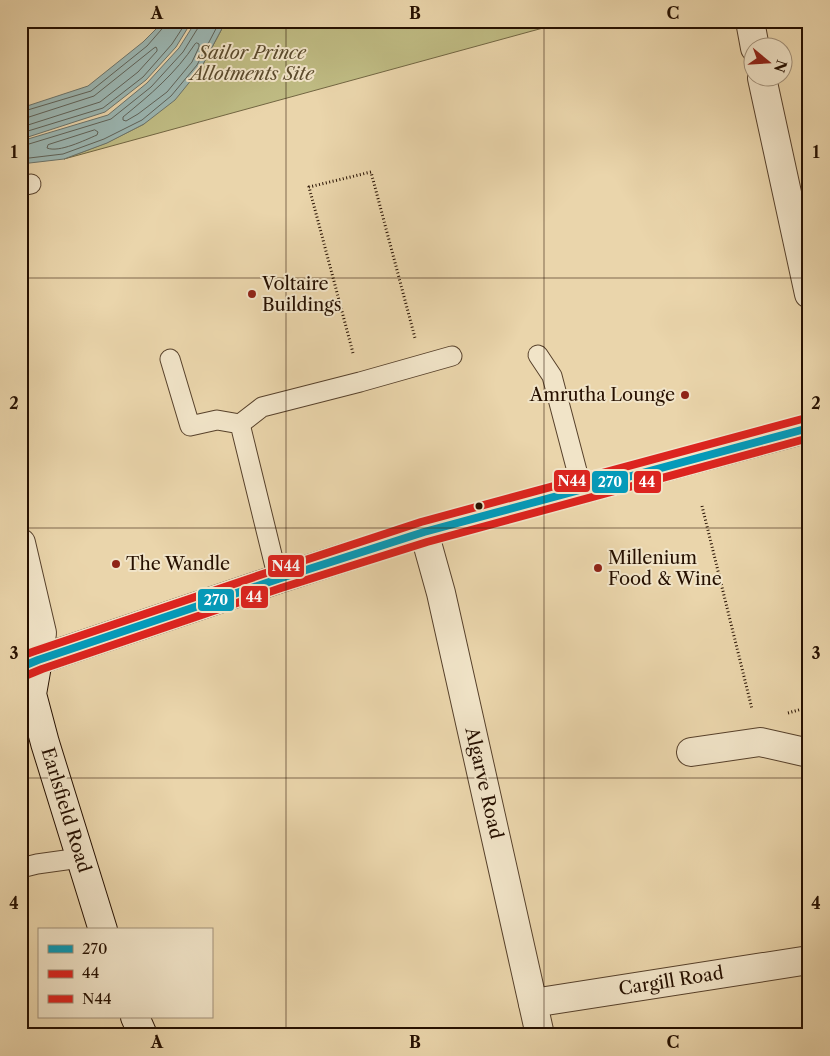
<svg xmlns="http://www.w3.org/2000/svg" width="830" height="1056" font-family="'Libre Caslon Text',serif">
	<rect width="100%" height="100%" fill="#ead5ab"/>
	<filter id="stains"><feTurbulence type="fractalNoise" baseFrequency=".004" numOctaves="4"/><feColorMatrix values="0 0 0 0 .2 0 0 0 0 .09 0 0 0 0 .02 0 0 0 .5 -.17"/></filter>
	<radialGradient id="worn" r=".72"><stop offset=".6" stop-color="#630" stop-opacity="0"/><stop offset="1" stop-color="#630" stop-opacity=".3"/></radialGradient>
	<!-- green -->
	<polygon fill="#bfbb83" stroke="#726642" points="226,21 553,21 554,25 64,159 106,143 144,124 201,68"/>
	<!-- water -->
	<g fill="#9bb6b2" stroke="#6c746b">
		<polygon points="161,21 192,21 176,47 146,80 105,112 28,137 21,136 21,108 88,86 143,42 157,28"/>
		<polygon points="196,21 226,21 201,68 175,100 144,124 107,143 64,159 21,164 21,139 28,139 108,115 147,83 179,48"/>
	</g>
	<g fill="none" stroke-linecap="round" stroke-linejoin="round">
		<!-- shore -->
		<g stroke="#606359" stroke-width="1">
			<path d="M197,43l2,1v3l-7,15 -25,30 -29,22 -12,7 -3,-1v-3c27,-22 53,-44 72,-73z"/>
			<polyline points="21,112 91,91 147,46 161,30 165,25 165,21"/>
			<polyline points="21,119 26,118 94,96 154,48 156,47 157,49 157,51 138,72 100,102 28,125 21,125"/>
			<path d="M95,130l3,2 -1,3c-12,5 -38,18 -50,13l1,-3z"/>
			<polyline points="21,131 28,131 103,108 143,77 172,44 187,21"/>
			<polyline points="21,144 29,144 111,119 151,87 183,52 196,31 200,25 200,21"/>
			<polyline points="21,159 63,154 104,139 142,120 171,96 197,65 220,21"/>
		</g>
		<defs>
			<g id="service">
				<polyline points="21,186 31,184"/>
				<polyline points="538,355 552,376 582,490"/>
				<polyline points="170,359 190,426 217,420 240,424 278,579"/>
				<polyline points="240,424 262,407 360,382 452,356"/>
				<polyline points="21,868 37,864 80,858"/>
			</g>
			<g id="minor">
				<polyline points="750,21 755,48"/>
				<polyline points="762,78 809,294"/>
				<polyline points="424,532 441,593 540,1035"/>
				<polyline points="691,752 760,742 809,753"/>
				<polyline points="533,1003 809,960"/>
			</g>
			<polyline id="tertiary" points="21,543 42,633 38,660"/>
			<g id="secondary">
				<polyline points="38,660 32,694 45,743 103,930"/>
				<polyline points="135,1017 143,1035"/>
			</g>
			<polyline id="primary" points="21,667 38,660 278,579 424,532 809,428"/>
		</defs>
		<!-- service casing -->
		<use href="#service" stroke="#57412b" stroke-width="21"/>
		<!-- minor casing -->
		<use href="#minor" stroke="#57412b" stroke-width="30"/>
		<!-- tertiary casing -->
		<use href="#tertiary" stroke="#57412b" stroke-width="30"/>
		<!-- secondary casing -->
		<use href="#secondary" stroke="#261000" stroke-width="30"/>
		<!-- primary casing -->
		<use href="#primary" stroke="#261000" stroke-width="30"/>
		<!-- path -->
		<g stroke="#261000" stroke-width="3" stroke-dasharray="1 2.5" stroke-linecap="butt">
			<polyline points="353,353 309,187 371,172 415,338"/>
			<polyline points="702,506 752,709"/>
			<polyline points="788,713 809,707"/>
		</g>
		<!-- service -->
		<use href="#service" stroke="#f1e4c8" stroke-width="19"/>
		<!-- minor -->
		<use href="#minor" stroke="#f1e4c8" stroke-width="28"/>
		<!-- tertiary -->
		<use href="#tertiary" stroke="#f1e4c8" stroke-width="28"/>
		<!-- secondary -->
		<use href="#secondary" stroke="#f1e4c8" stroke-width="28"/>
		<!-- primary -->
		<use href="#primary" stroke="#ead5ab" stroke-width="28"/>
		<defs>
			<polyline id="bus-1" points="21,667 38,660 278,579 424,532 809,428"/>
			<polyline id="bus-2" points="25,676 42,669 281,588 427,542 809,438"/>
			<polyline id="bus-3" points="21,656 35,651 275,570 421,522 806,418"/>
		</defs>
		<!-- bus-1 casing -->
		<use href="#bus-1" stroke="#f1e4c8" stroke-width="11"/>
		<!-- bus-2 casing -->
		<use href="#bus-2" stroke="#f1e4c8" stroke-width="11"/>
		<!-- bus-3 casing -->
		<use href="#bus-3" stroke="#f1e4c8" stroke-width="11"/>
		<!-- bus-1 -->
		<use href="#bus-1" stroke="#049ab9" stroke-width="8"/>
		<!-- bus-2 -->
		<use href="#bus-2" stroke="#dc241f" stroke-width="8"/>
		<!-- bus-3 -->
		<use href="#bus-3" stroke="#dc241f" stroke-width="8"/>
	</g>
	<!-- grid -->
	<path fill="none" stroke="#261000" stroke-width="1" stroke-opacity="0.55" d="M286,21v1014M544,21v1014M21,278h788M21,528h788M21,778h788"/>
	<!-- markers -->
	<g fill="#8f2418" stroke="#f1e4c8" stroke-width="2">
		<circle cx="252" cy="294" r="5"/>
		<circle cx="685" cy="395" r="5"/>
		<circle cx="116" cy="564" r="5"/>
		<circle cx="598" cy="568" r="5"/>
	</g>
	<circle fill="#261000" stroke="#f1e4c8" stroke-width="2" cx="479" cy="506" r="4.5"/>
	<g text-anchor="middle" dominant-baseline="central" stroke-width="4" stroke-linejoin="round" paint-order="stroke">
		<!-- park labels -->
		<g font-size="18" font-style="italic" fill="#5c4c2e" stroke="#f1e4c8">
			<text x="252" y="53">Sailor Prince<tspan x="252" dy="21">Allotments Site</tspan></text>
		</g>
		<!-- poi labels -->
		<g font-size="18" fill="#261000" stroke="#f1e4c8" text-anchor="start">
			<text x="262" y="284">Voltaire<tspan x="262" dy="21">Buildings</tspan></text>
			<text x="675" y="395" text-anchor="end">Amrutha Lounge</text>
			<text x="608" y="558">Millenium<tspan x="608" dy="21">Food &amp; Wine</tspan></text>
			<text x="126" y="564">The Wandle</text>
		</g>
		<!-- street labels -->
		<g font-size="18" fill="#261000" stroke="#f1e4c8">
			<text transform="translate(484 783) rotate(77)">Algarve Road</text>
			<text transform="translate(66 810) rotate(73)">Earlsfield Road</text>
			<text transform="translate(671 981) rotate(-9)">Cargill Road</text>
		</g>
	</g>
	<g stroke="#f1e4c8" stroke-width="2">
		<rect x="553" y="469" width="38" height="24" rx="5" fill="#dc241f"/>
		<rect x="591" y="470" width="38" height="24" rx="5" fill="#049ab9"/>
		<rect x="633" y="470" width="29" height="24" rx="5" fill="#dc241f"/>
		<rect x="267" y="554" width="38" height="24" rx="5" fill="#dc241f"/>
		<rect x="240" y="585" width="29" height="24" rx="5" fill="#dc241f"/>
		<rect x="197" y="588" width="38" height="24" rx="5" fill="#049ab9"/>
	</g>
	<g font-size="14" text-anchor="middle" font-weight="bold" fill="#fff">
		<text x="572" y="486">N44</text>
		<text x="610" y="487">270</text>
		<text x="647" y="487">44</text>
		<text x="286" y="571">N44</text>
		<text x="254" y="602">44</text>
		<text x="216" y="605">270</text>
	</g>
	<!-- margin -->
	<rect width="830" height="1056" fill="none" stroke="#ead5ab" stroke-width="55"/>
	<!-- legend -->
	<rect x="38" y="928" width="175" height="90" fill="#f1e4c8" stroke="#a08f78"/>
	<rect x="48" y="945" width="25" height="8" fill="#049ab9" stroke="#a08f78"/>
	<text x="82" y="954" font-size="15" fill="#261000">270</text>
	<rect x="48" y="970" width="25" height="8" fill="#dc241f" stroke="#a08f78"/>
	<text x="82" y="978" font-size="15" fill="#261000">44</text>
	<rect x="48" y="995" width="25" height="8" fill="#dc241f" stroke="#a08f78"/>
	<text x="82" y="1004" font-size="15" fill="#261000">N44</text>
	<!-- north arrow -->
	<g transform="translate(768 62) rotate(108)"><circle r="24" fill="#f1e4c8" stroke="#a08f78"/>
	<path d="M0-4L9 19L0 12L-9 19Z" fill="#8f2418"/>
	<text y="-8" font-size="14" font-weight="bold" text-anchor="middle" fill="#261000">N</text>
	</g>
	<rect x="28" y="28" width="774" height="1000" fill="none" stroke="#261000" stroke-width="2"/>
	<g font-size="16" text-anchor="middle" font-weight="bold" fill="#261000">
		<text x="157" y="19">A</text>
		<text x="415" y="19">B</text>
		<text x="673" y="19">C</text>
		<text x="14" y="158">1</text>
		<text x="816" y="158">1</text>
		<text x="14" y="409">2</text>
		<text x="816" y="409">2</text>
		<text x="14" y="659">3</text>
		<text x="816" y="659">3</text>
		<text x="14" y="909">4</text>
		<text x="816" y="909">4</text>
		<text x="157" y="1048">A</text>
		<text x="415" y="1048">B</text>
		<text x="673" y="1048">C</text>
	</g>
	<rect width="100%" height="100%" filter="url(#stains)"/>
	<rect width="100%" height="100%" fill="url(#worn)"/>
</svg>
